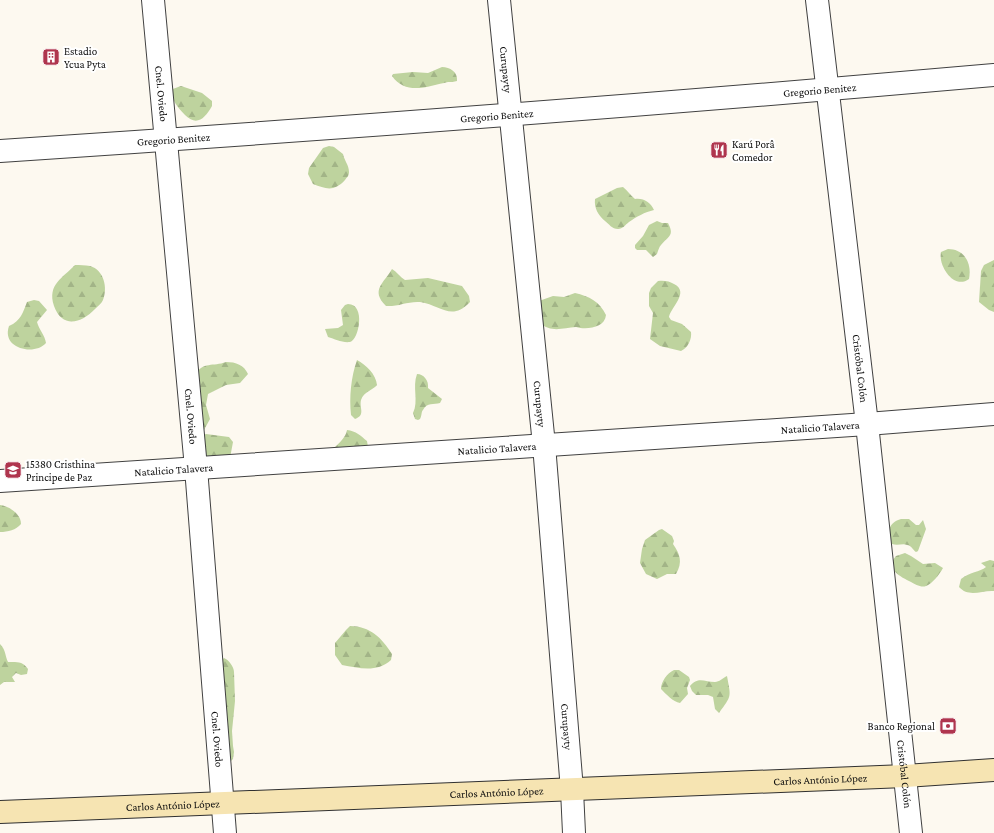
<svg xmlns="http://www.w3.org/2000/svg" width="994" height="833" font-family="'Crimson Pro',serif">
	<defs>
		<pattern id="forest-firs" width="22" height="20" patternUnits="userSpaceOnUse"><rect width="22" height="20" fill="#bed39e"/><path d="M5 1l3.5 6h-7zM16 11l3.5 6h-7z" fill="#a2b487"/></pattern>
	</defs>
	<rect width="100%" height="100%" fill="#fdf9f0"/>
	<!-- forest -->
	<g fill="url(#forest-firs)">
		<path d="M442,67c8,0 16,5 15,14 -3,1 -6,1 -9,1 -19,4 -42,14 -56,-6l1,-2 20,-2 15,1z"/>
		<path d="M181,86l21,7 10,8v5c-7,12 -15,21 -27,9 -8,-8 -12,-14 -15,-25z"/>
		<path d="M329,146l5,1 9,7c1,6 6,11 6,18 0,4 -2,5 -4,8 -11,12 -19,9 -32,4l-5,-10 1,-6 14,-20z"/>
		<path d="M623,187c5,4 7,8 12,12 9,-1 15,3 19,11 -9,2 -18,7 -25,12 -4,3 -6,7 -11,7 -6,0 -9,-5 -13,-8 -7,-6 -11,-13 -10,-22l22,-11z"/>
		<path d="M657,221l5,2h6c7,13 0,13 -7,22 -2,2 -3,6 -4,9l-4,3 -7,-7h-9l-2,-2v-3l8,-9 6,-11z"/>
		<path d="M948,249c17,0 24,15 21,30 -15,11 -31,-13 -28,-27z"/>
		<polygon points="994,260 994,312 989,310 979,302 981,271 984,265"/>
		<path d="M75,265c5,0 10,0 15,1 14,4 18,22 13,34 -1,3 -5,6 -8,9 -13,14 -33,20 -41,-3 -7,-22 9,-28 21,-41z"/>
		<path d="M392,269c5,3 8,8 13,11l23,-2 34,8 7,10 1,6c-19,20 -29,3 -50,0 -12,-1 -23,5 -34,4 -16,-16 -2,-23 6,-37z"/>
		<path d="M658,281c5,-1 12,0 16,3 16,8 -3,23 -5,33l2,3 11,4 9,8c1,7 -3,16 -10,19l-21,-5 -10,-7 3,-26 -4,-7v-13l2,-5z"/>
		<path d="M575,293c14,3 25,9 31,22 -1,13 -20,15 -30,12 -13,1 -25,6 -36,-4l-17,3c-4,-7 -7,-12 -1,-19l31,-11 11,1z"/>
		<path d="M34,300l5,1 8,9 -10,12c2,8 8,13 9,21 -11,13 -45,6 -37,-17 12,-5 14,-14 18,-24z"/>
		<path d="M348,304c18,0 11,36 2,38 -8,1 -15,-3 -22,-5l-3,-8 13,-1 5,-3 -2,-15 4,-5z"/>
		<path d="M357,360c9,5 19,14 20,25 -5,6 -13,6 -16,15 -2,8 5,15 -6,19l-4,-4c-2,-18 0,-38 6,-55z"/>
		<path d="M226,362c10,0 18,3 22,12l-8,9 -14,2 -18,9 -2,11 4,14 -6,11 -3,-1 -6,-54c8,-14 18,-8 31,-13z"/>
		<path d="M417,374c7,0 12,7 11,14l14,11 -2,4c-6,2 -13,-1 -17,7 -2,2 -1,6 -3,9l-2,1 -3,-1 -2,-6c6,-12 -1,-26 4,-39z"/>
		<path d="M347,430c9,1 14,6 20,11l1,6 -37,4c6,-6 15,-13 16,-21z"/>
		<polygon points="206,434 229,437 233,442 230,458 217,467 196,449 197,437"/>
		<path d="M0,505c9,1 21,9 21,19 -5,6 -13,8 -21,8z"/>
		<path d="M901,519h8l7,6h3l4,-5 3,9 -8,22 -2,1c-3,-2 -5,-7 -9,-7 -4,-2 -9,1 -15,-1 -7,-10 -3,-22 9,-25z"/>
		<path d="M662,529l10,7 2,5 -1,3c7,10 10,18 3,30h-9l-10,5 -11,-5 -6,-11 2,-14 3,-9 14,-10z"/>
		<path d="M905,553l6,3 12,8 12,-1 8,5c-4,7 -10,15 -17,18 -5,2 -11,-2 -15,-4 -10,-5 -27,-13 -15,-26z"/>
		<path d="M990,560l4,1v30c-12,-1 -25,7 -35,-4l2,-8c8,-7 19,-7 25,-12l-5,-4z"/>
		<path d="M350,626c20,0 32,12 42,28l-1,6c-14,13 -32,8 -49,5l-7,-10v-12l11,-13z"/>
		<path d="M0,644c6,6 5,12 8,18 8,0 15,-1 20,7l-1,5 -6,1 -5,-2 -4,4 3,5h-11l-4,3z"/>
		<path d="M224,658c5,2 10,9 10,14l1,29 -3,30 1,15 1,6 -1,7 -2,2 -2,-1 -4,-24 3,-8 -6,-68z"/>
		<path d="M674,670h5l10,7 1,3 -3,8 1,6 -8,9c-7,-1 -14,-9 -19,-14 0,-7 6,-16 13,-19z"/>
		<path d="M727,676c4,22 5,19 -8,37l-4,-4 -2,-12 -5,-2h-12l-4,-4 -2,-5c8,-10 15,-4 25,-4 4,0 8,-4 12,-6z"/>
	</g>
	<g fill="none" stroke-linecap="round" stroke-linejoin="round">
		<defs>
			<g id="minor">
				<path id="s1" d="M153,0l43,468 29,365"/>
				<path id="s2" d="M499,0l45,445 28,345 2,43"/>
				<path id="s3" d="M817,0l50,424 44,409"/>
				<path id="s4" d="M0,151c332,-22 663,-47 994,-76"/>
				<path id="s5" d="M0,481l867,-57 127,-10"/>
			</g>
			<g id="secondary">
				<path id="s6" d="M0,812l905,-36 89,-6"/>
			</g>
		</defs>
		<!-- minor casing -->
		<use href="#minor" stroke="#414141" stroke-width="24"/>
		<!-- secondary casing -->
		<use href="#secondary" stroke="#303030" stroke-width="24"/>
		<!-- minor -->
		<use href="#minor" stroke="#fff" stroke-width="22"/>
		<!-- secondary -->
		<use href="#secondary" stroke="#f6e4b2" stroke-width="22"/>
	</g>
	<!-- icons -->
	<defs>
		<symbol id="building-square" viewBox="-11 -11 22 22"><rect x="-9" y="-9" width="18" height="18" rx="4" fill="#af354e" stroke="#fff"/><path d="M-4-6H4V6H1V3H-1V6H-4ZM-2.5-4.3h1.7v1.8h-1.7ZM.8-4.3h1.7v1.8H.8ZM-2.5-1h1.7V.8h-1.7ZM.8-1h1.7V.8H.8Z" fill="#fff"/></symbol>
		<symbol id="restaurant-square" viewBox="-11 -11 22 22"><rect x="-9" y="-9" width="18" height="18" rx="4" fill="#af354e" stroke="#fff"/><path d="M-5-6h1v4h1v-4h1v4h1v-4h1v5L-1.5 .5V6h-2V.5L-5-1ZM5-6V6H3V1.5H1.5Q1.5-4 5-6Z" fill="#fff"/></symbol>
		<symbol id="school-square" viewBox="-11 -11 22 22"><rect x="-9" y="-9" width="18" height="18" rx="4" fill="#af354e" stroke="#fff"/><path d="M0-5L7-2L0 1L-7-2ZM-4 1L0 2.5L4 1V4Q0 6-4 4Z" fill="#fff"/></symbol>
		<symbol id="bank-square" viewBox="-11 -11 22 22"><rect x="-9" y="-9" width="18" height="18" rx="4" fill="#af354e" stroke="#fff"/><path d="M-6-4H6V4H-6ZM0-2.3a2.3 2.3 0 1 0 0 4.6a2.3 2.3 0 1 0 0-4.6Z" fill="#fff"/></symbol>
	</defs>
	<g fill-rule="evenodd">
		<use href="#building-square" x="41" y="47" width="20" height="20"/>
		<use href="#restaurant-square" x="709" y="140" width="20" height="20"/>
		<use href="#school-square" x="3" y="460" width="20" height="20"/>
		<use href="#bank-square" x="938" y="716" width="20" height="20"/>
	</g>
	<g text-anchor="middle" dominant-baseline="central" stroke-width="4" stroke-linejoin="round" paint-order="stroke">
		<!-- poi labels -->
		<g font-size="11" fill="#0e0e0e" stroke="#fff" text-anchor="start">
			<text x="64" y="51">Estadio<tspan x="64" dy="13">Ycua Pyta</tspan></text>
			<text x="732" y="144">Karú Porâ<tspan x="732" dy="13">Comedor</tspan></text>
			<text x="26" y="464">15380 Cristhina<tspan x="26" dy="13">Principe de Paz</tspan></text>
			<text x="935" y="726" text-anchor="end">Banco Regional</text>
		</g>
		<!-- street labels -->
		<g font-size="11" fill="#0e0e0e" stroke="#fff">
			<text stroke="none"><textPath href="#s2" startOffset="70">Curupayty</textPath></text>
			<text stroke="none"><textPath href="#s4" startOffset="822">Gregorio Benitez</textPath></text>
			<text stroke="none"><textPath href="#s1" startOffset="94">Cnel. Oviedo</textPath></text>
			<text stroke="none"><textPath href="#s4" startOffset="498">Gregorio Benitez</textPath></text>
			<text stroke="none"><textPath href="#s4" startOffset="174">Gregorio Benitez</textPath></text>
			<text stroke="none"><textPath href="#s3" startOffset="371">Cristóbal Colón</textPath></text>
			<text stroke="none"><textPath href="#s2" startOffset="406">Curupayty</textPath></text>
			<text stroke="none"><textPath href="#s1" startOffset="418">Cnel. Oviedo</textPath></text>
			<text stroke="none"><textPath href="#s5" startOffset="822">Natalicio Talavera</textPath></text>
			<text stroke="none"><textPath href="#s5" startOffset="498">Natalicio Talavera</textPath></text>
			<text stroke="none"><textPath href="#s5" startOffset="174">Natalicio Talavera</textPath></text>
			<text stroke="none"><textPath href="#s2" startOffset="730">Curupayty</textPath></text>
			<text stroke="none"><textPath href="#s1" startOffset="742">Cnel. Oviedo</textPath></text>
			<text stroke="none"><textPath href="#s3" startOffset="779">Cristóbal Colón</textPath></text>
			<text stroke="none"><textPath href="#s6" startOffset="821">Carlos António López</textPath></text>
			<text stroke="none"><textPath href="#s6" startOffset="497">Carlos António López</textPath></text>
			<text stroke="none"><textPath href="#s6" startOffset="173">Carlos António López</textPath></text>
		</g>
	</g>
</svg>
